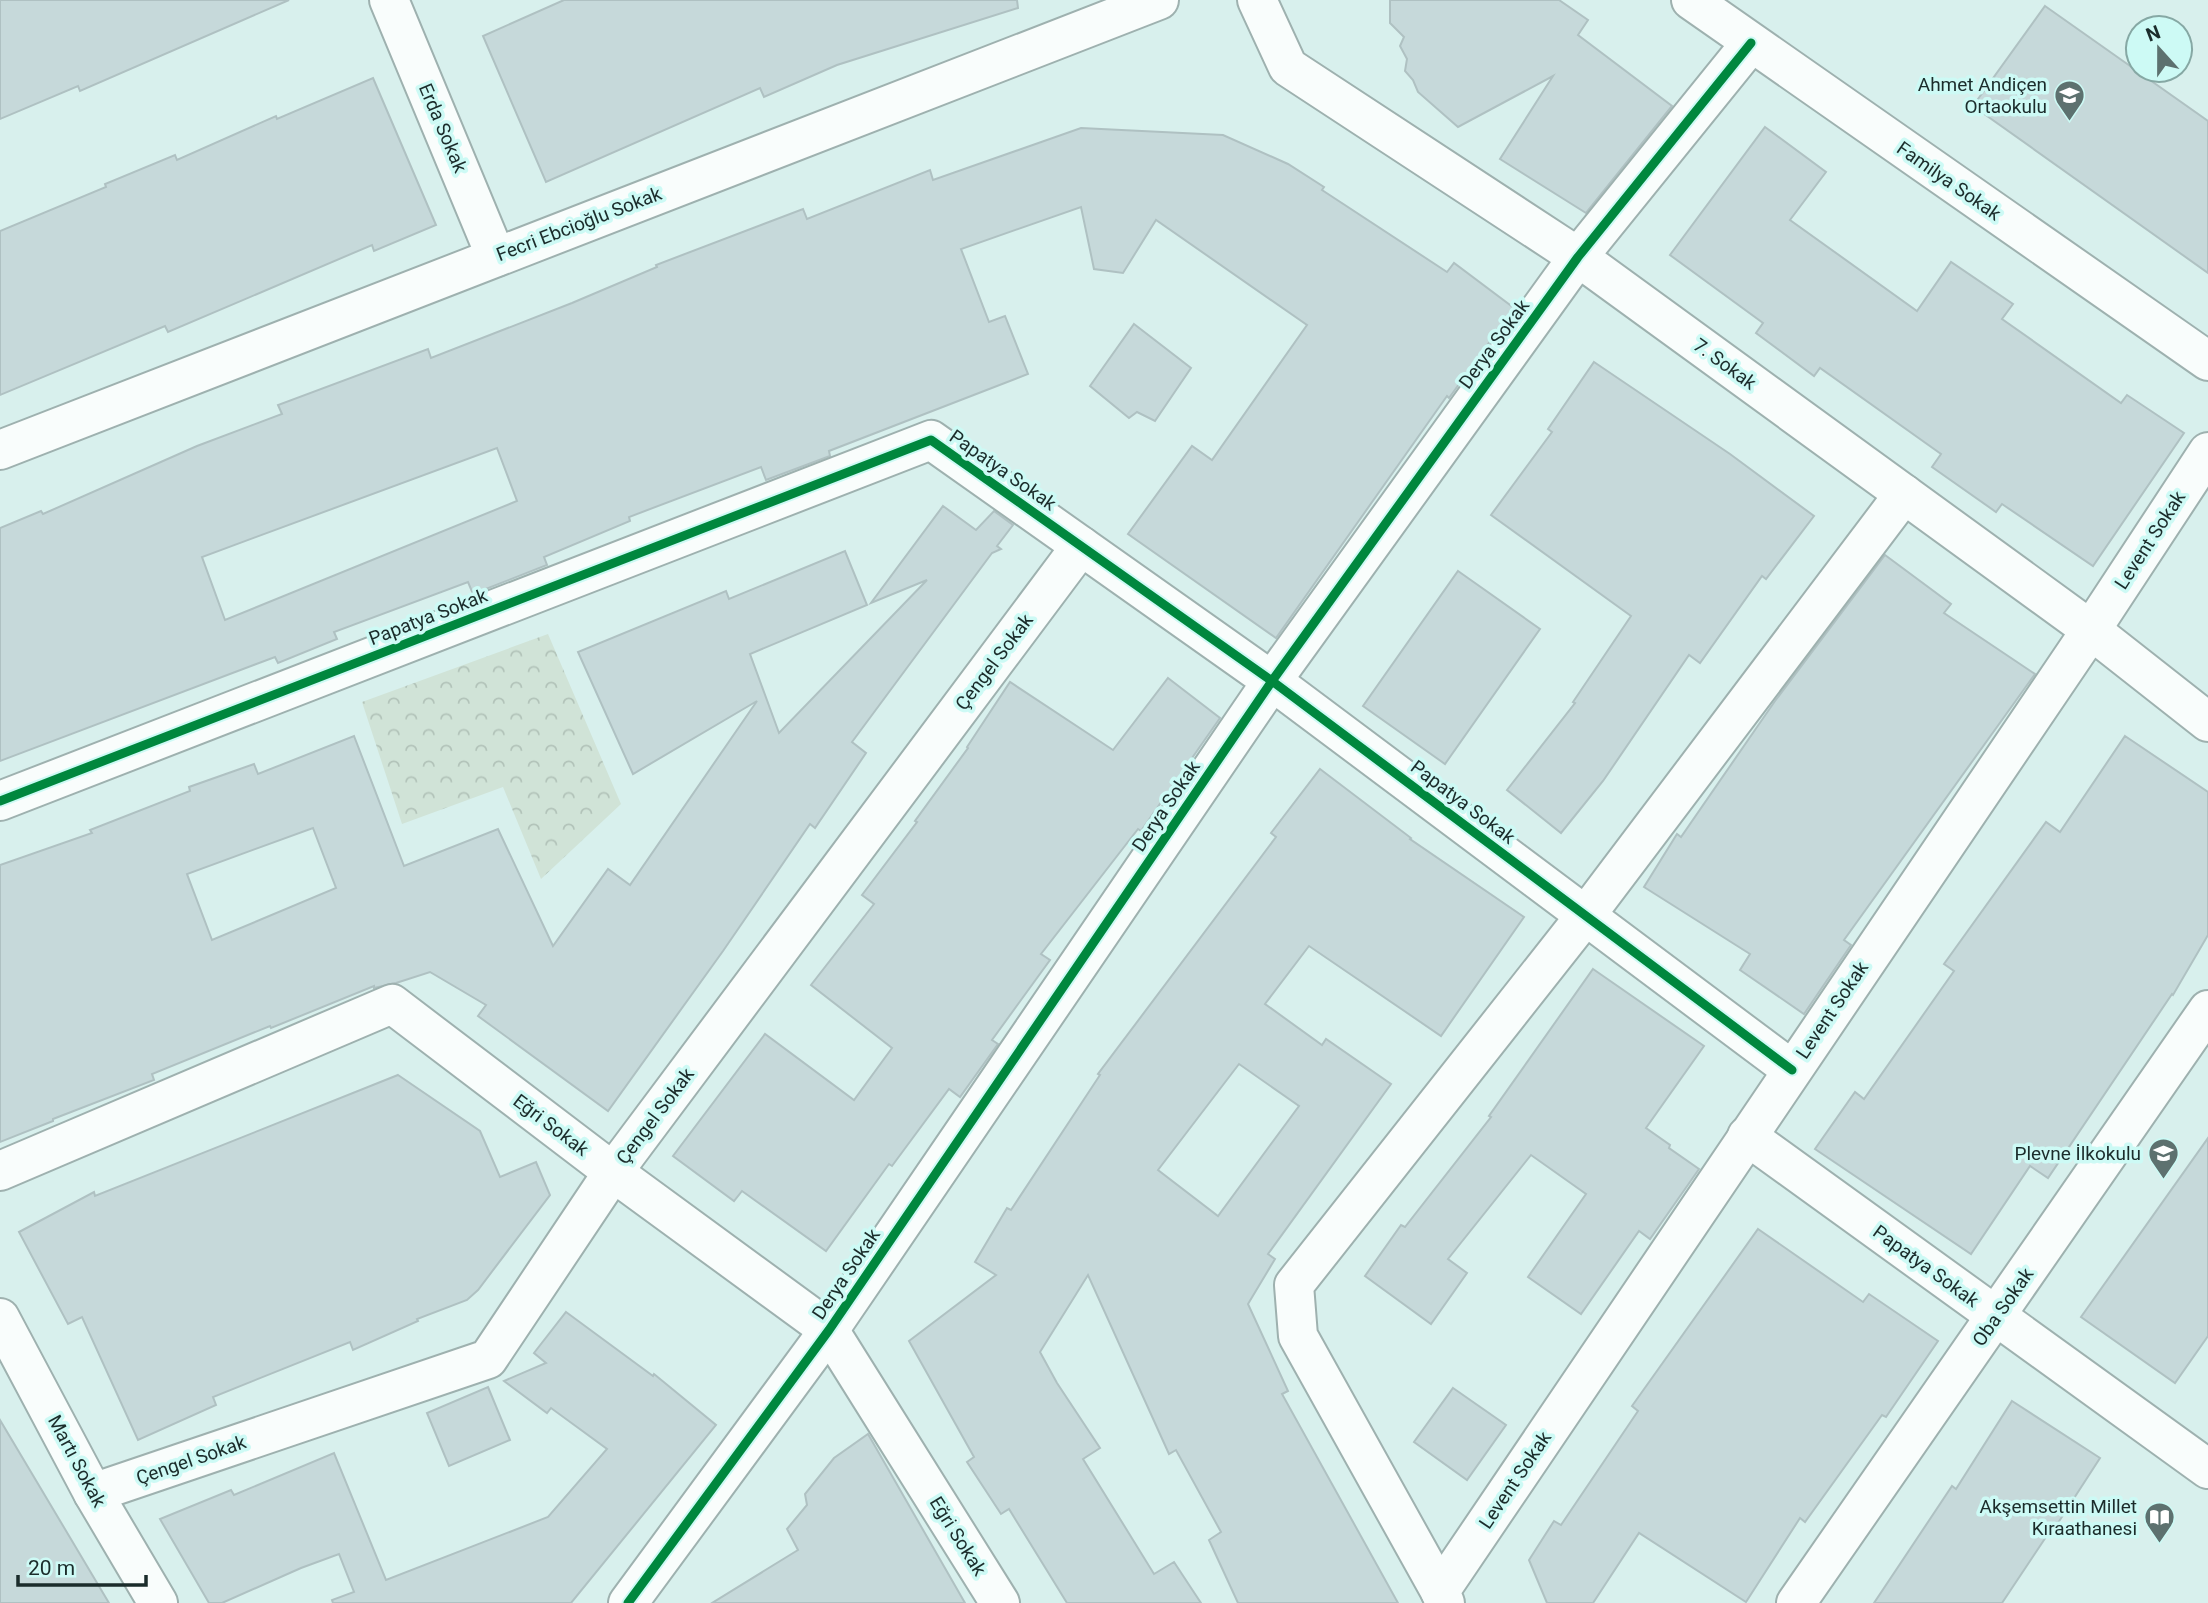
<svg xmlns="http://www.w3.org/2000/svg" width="2208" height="1603" font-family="Roboto,sans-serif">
	<defs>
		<pattern id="park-crowns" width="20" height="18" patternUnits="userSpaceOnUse" patternTransform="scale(1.75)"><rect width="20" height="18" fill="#d0e3d7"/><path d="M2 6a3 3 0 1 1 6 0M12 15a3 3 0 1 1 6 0" fill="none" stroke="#b2c3b9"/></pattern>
	</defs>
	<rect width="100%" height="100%" fill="#d8f0ed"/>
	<!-- park -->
	<polygon fill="url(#park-crowns)" points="548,634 621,804 541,879 503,787 402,824 362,702"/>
	<!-- building -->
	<g fill="#c6d9da" stroke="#afc1c2" stroke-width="2" fill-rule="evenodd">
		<polygon points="0,0 289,0 80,91 78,86 0,119"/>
		<polygon points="564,0 1017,0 1018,8 837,65 764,97 760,88 546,182 483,36"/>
		<polygon points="1390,0 1559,0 1588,20 1578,35 1672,106 1586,213 1500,159 1553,76 1458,127 1418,92 1413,80 1405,71 1407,59 1400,46 1404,37 1390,23"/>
		<polygon points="2045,6 2208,121 2208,273 1973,106"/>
		<polygon points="373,78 436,225 374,251 372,245 168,332 165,326 0,395 0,231 106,187 105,184 175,155 177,160 276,116 277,119"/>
		<polygon points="1765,127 1826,172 1790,220 1917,311 1951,262 2013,304 2002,319 2121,403 2127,395 2184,433 2093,566 2002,504 1996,512 1932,467 1941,454 1820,368 1814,376 1756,333 1763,323 1670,255"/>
		<path d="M1081,128l142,7 65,29 36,23 -2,3 125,82 7,-9 60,45 -65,90 -2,-2 -171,242 -148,-104 64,-88 20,14 95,-135 -151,-105 -33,53 -29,-4 -13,-62 -120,42 28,73 16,-6 23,58 -199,77 1,5 -64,24 -5,-13 -132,50 1,4 -86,36 3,8 -74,29 -5,-12 -134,50 3,7 -59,24 -3,-6 -275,104v-233l41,-17 2,3 154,-68 85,-32 -4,-9 150,-56 3,9 141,-55 85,-36 -1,-2 147,-56 4,10 123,-49 3,10zM497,448l20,53 -292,119 -23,-63z"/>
		<polygon points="1134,324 1191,368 1155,421 1137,412 1129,418 1090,386"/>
		<polygon points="1594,362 1730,454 1814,516 1766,579 1762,576 1700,663 1689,655 1603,781 1561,833 1507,790 1575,703 1573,702 1631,616 1491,515 1552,432 1548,429"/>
		<path d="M943,506l33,24 18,-19 19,14 -16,21 4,3 -9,4 -140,189 14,11 -51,75 -5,-4 -87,127 -115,160 -130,-95 8,-11 -56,-33 -34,11 -22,5v-2l-103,42 -1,-2 -118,48 2,6 -101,39v2l-53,21v-277l92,-32 -2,-3 100,-39 -1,-4 65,-23 4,10 96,-38 50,130 94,-37 55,117 55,-77 22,16 127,-184 -124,73 -55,-122 148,-61 3,8 116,-48 22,54 -117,49 29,79 148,-153 -56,23zM313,828l23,60 -124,52 -25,-66z"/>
		<polygon points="1885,555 1951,604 1944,613 2035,674 1844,940 1851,945 1804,1014 1740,970 1750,954 1644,887 1677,834 1681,837 1775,701"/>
		<polygon points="1458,571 1540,629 1445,764 1363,706"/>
		<polygon points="1168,678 1220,718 1141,831 1138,829 1041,954 1050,960 992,1040 998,1044 960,1097 949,1089 892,1166 889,1164 826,1251 742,1191 734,1201 673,1156 765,1034 854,1100 892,1048 811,985 874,904 862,895 917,822 915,821 968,748 967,747 1010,682 1113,750"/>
		<polygon points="2125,736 2208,792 2208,935 2173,995 2172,994 2048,1178 2030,1166 1971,1254 1815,1149 1855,1092 1864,1099 1954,971 1944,964 2046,822 2060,832"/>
		<path d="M1320,769l91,69 -1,1 114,78 -83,119 -132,-90 -44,58 57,41 4,-6 65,45 -123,170 7,5 -27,45 40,87 -6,3 116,209h-160l-29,-63 12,-8 -45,-82 -7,4 -81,-179 -48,77 17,31 43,65 -17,11 71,115 20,-12 27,41h-134l-58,-94 -8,5 -34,-52 7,-5 -65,-116 87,-66 -21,-13 32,-54 4,2 89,-135 -2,-1 178,-237 -5,-4zM1239,1064l60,42 -81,110 -60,-46z"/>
		<polygon points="1593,969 1704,1046 1646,1128 1670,1145 1669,1148 1699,1169 1650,1239 1639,1231 1581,1314 1528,1277 1586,1194 1531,1155 1448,1259 1467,1273 1431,1324 1365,1276 1401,1225 1405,1227 1491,1117 1489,1116"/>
		<polygon points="398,1075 480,1131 500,1177 536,1162 550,1195 478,1290 467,1300 417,1319 418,1321 353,1350 350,1342 213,1397 216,1405 138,1440 82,1317 68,1324 19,1232 94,1192 95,1196"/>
		<polygon points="2208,1138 2208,1336 2175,1383 2081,1317"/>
		<polygon points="1758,1229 1863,1302 1869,1294 1938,1341 1886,1417 1882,1415 1805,1522 1800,1518 1746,1602 1639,1533 1593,1603 1547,1603 1529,1560 1554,1521 1561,1525 1638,1411 1632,1406"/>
		<polygon points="566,1312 653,1376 654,1374 716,1425 571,1603 333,1603 332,1600 354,1592 339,1554 301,1568 222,1603 209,1603 160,1519 231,1490 234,1495 334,1453 386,1580 548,1517 607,1449 551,1408 547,1413 504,1381 546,1363 534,1353"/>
		<polygon points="488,1387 510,1440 449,1466 427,1413"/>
		<polygon points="1453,1388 1506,1425 1467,1480 1414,1442"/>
		<polygon points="2012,1401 2100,1458 2056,1526 2054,1525 2002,1603 1874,1603 1952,1486 1956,1489"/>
		<polygon points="0,1420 109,1603 0,1603"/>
		<polygon points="868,1434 965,1603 712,1603 798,1550 787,1529 807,1505 805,1494 834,1458"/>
	</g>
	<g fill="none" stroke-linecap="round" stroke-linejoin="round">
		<defs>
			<g id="minor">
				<polyline points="389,0 496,257"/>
				<polyline points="1257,0 1288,67 1578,257 2091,630 2208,722"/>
				<polyline points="1691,0 2208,361"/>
				<polyline points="0,450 1159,0"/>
				<polyline points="0,801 931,440 1272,681 1792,1070"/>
				<polyline points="1747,1136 2208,1469"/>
				<polyline points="0,1171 392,1004 613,1172 829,1330 1000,1603"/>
				<polyline points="0,1318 93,1493 158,1603"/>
				<polyline points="93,1493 488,1359 613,1172 1081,546"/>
				<polyline points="1440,1591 1298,1336 1294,1285 1586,915 1904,494"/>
				<polyline points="628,1603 829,1330 1272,681 1578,257 1751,43"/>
				<polyline points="1445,1603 1440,1591 2091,630 2208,452"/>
				<polyline points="1796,1603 2208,1010"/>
			</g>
		</defs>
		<!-- minor casing -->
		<use href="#minor" stroke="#9eb1af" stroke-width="42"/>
		<!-- minor -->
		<use href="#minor" stroke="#f9fdfc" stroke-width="38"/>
		<defs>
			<g id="cycleway">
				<polyline points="0,801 931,440 1272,681 1792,1070"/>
				<polyline points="628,1603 829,1330 1272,681 1578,257 1751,43"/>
			</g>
		</defs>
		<!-- cycleway casing -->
		<use href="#cycleway" stroke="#cdfaf5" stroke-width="13"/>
		<!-- cycleway -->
		<use href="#cycleway" stroke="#00873e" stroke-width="9"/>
	</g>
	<!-- icons -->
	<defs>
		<symbol id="school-pin" viewBox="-11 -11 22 30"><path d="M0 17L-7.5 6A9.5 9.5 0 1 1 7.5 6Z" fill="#5d716f" stroke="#cdfaf5"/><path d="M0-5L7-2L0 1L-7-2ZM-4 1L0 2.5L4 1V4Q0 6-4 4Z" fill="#fff"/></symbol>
		<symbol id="library-pin" viewBox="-11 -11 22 30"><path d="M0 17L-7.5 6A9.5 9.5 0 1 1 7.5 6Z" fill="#5d716f" stroke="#cdfaf5"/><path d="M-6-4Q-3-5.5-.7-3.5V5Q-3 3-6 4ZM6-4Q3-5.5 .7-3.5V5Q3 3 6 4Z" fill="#fff"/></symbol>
	</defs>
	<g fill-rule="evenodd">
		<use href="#school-pin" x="2052" y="78" width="35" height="47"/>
		<use href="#school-pin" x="2146" y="1136" width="35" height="47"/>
		<use href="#library-pin" x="2142" y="1500" width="35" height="47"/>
	</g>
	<g text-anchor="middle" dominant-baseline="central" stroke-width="7" stroke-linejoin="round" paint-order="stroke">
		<!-- poi labels -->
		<g font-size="19" fill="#1b2c2b" stroke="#cdfaf5" text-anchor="end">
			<text x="2047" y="84">Ahmet Andiçen<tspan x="2047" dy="22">Ortaokulu</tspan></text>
			<text x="2141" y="1153">Plevne İlkokulu</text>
			<text x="2137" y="1506">Akşemsettin Millet<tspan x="2137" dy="22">Kıraathanesi</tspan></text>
		</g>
		<!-- street labels -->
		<g font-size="19" fill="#1b2c2b" stroke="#cdfaf5">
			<text transform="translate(443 128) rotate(67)">Erda Sokak</text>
			<text transform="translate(1949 181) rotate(35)">Familya Sokak</text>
			<text transform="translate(579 224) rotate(-21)">Fecri Ebcioğlu Sokak</text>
			<text transform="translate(1494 344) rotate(-54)">Derya Sokak</text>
			<text transform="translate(1725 364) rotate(36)">7. Sokak</text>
			<text transform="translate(1003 470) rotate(35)">Papatya Sokak</text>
			<text transform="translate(2150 540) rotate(-57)">Levent Sokak</text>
			<text transform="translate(428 617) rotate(-21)">Papatya Sokak</text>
			<text transform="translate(994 662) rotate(-53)">Çengel Sokak</text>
			<text transform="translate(1463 802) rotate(37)">Papatya Sokak</text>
			<text transform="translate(1166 806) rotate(-56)">Derya Sokak</text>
			<text transform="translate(1832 1010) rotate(-56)">Levent Sokak</text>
			<text transform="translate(655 1116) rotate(-53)">Çengel Sokak</text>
			<text transform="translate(551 1125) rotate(37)">Eğri Sokak</text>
			<text transform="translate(1926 1266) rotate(36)">Papatya Sokak</text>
			<text transform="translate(846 1274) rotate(-56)">Derya Sokak</text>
			<text transform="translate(2003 1307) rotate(-55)">Oba Sokak</text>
			<text transform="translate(191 1460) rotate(-19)">Çengel Sokak</text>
			<text transform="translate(77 1461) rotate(62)">Martı Sokak</text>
			<text transform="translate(1515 1480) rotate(-56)">Levent Sokak</text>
			<text transform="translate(958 1536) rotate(58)">Eğri Sokak</text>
		</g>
	</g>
	<!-- north arrow -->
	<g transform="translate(2159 49) rotate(339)"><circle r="33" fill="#cdfaf5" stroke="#86a8a4" stroke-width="2"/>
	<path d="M0-5L12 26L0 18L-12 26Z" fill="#5d716f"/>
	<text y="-10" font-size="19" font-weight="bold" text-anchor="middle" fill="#1b2c2b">N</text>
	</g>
	<!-- scale -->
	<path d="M18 1575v10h128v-10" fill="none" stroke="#1b2c2b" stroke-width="3.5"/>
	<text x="28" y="1575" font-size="21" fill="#1b2c2b" stroke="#cdfaf5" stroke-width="5" paint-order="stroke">20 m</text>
</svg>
